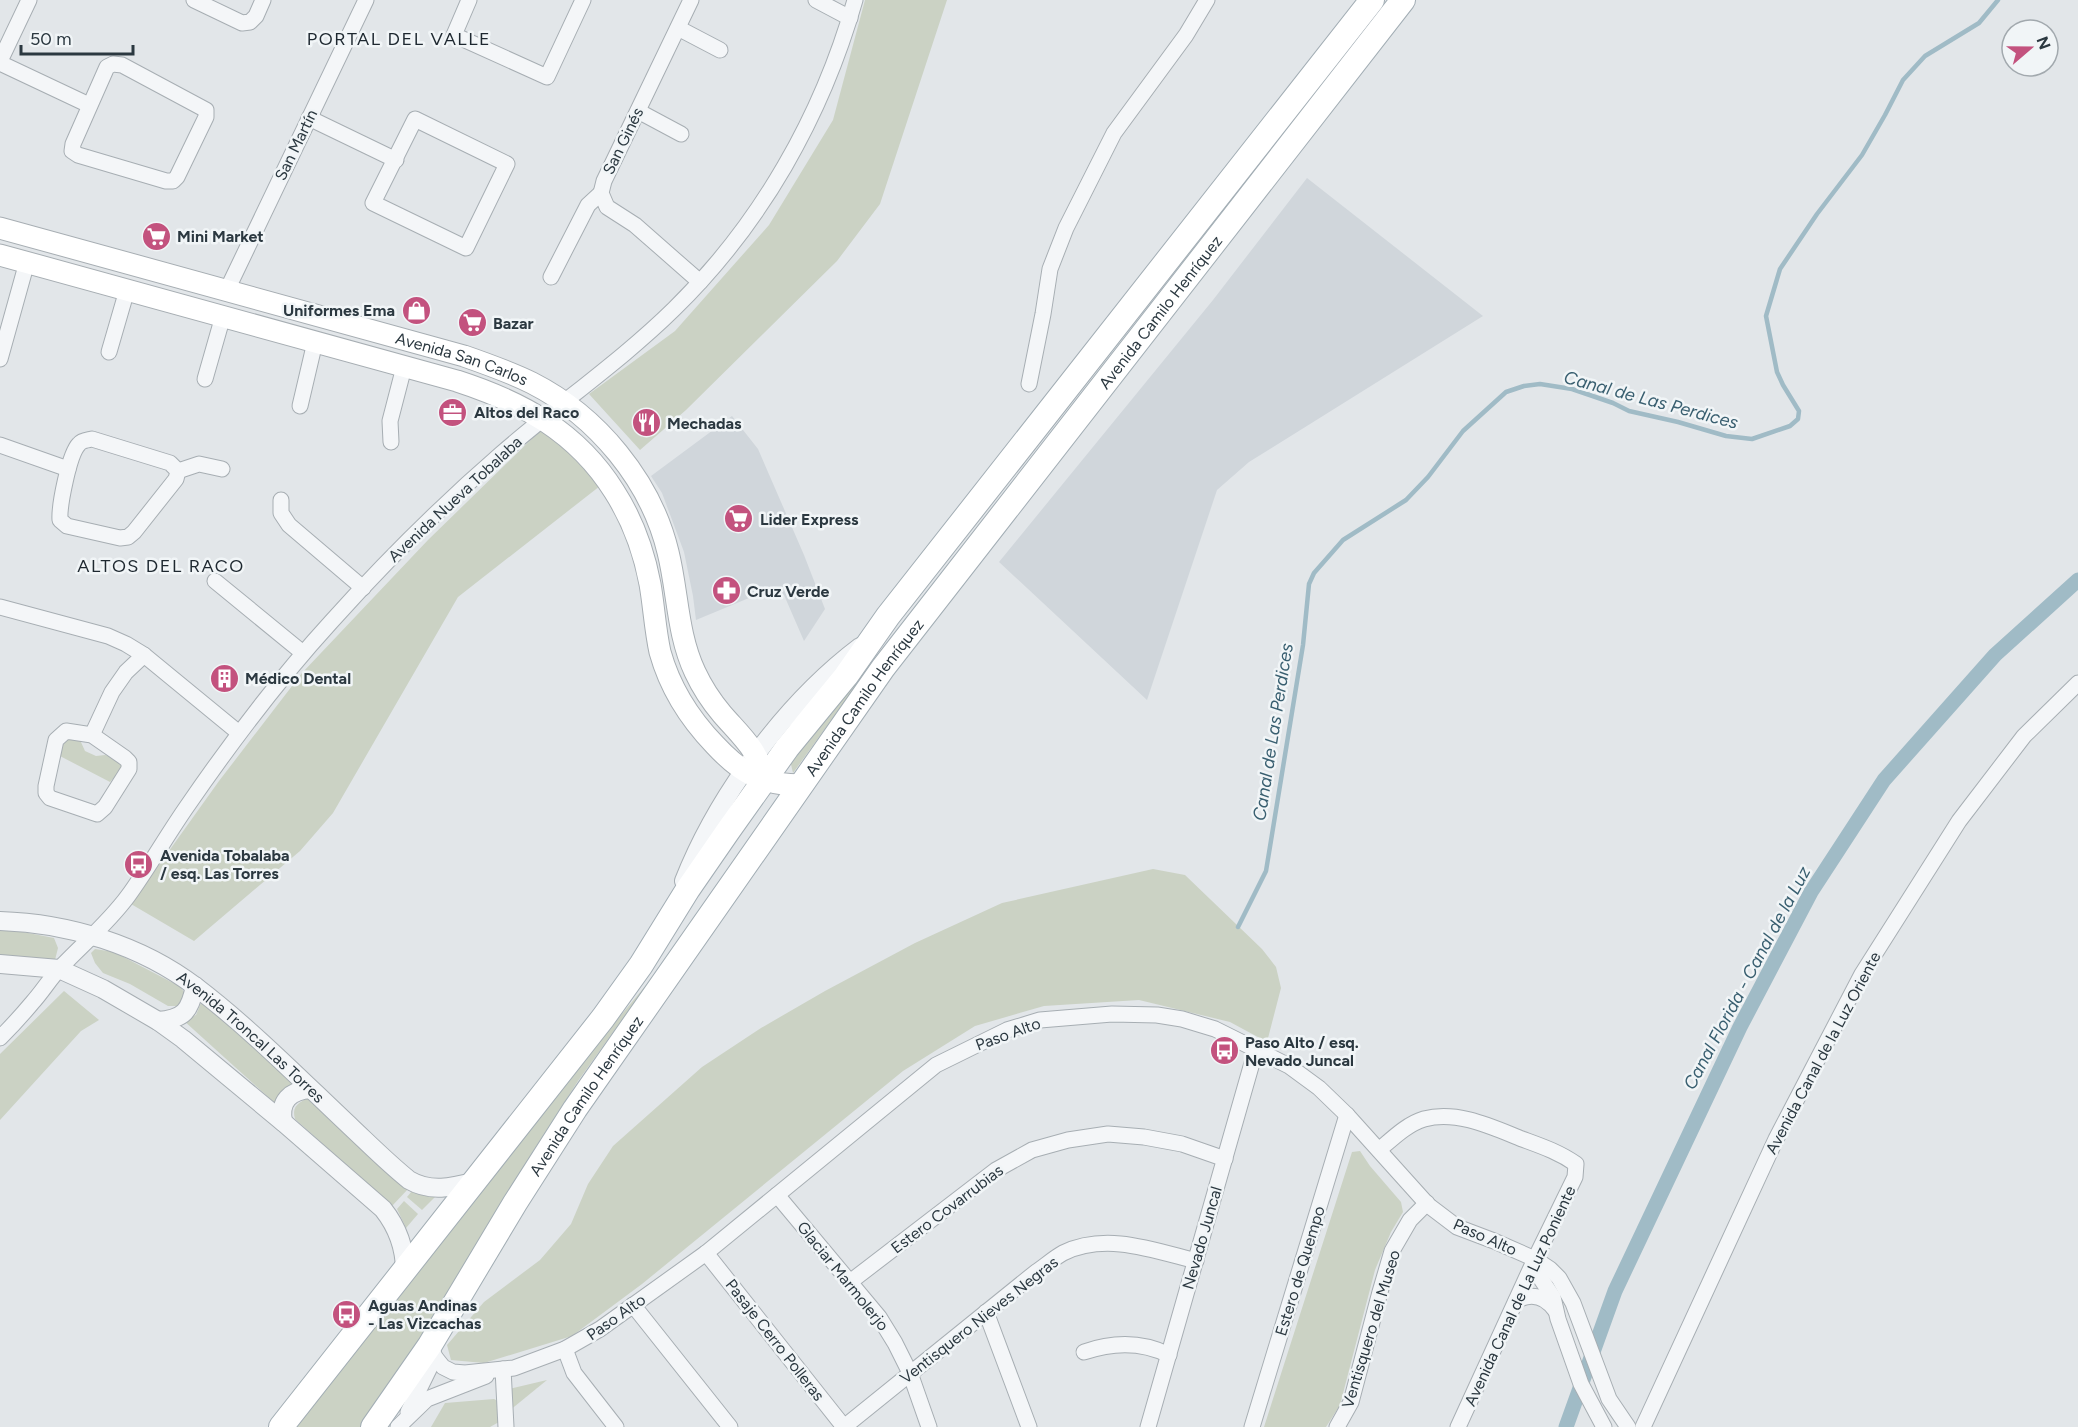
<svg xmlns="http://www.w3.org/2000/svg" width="2078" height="1427" font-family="Figtree,sans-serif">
	<rect width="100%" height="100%" fill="#e2e6e9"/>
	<!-- built -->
	<g fill="#d0d6db">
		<polygon points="1307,178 1483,316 1249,462 1217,490 1147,700 999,562 1213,300"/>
		<polygon points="732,416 758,449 804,555 825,609 804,641 784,595 770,600 766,591 696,620 693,596 684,552 662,493 651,476"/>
	</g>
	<!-- green -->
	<g fill="#cbd2c4">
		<polygon points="865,0 947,0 880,204 837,261 686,410 640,450 589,394 675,331 769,225 833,120"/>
		<polygon points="544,427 600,486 458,597 333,813 300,851 194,941 131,904 219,781 302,673 428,540"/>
		<polygon points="876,658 793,773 790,760 845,692"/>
		<polygon points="68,735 80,740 85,751 96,756 105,755 129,762 110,782 58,755"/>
		<polygon points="1153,869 1185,875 1262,949 1276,967 1281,988 1267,1042 1230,1022 1139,1000 1044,1006 975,1026 903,1071 642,1284 572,1336 484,1363 451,1360 447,1345 484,1302 540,1260 571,1224 588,1184 613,1146 702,1067 761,1028 825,991 915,943 1002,903"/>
		<polygon points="0,930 23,932 54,938 58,948 55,960 0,956"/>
		<polygon points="95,949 114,952 179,986 186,994 183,1002 177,1006 168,1006 130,984 103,973 95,963 91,953"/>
		<polygon points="652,978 578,1081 532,1153 412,1355 362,1427 294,1427 535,1118"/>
		<polygon points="64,991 99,1020 81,1031 0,1120 0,1054"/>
		<polygon points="203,998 296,1085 278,1106 183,1020 196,1015"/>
		<path d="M306,1099h8l94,90 -16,17 -97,-87c-3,-11 1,-15 11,-20z"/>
		<polygon points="1360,1151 1370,1166 1401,1202 1403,1212 1391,1232 1375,1270 1340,1405 1326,1427 1264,1427 1352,1152"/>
		<polygon points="412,1191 437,1195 422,1210 407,1197"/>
		<polygon points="404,1201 418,1214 406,1228 397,1209"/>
		<polygon points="547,1380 509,1411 509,1389"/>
		<polygon points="494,1399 498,1401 499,1422 490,1427 431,1427 445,1403"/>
	</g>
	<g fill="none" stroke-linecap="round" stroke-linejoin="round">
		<!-- stream -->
		<polyline stroke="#a0bbc6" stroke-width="4.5" points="1238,927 1266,871 1303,645 1309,584 1314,573 1343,540 1406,500 1428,477 1463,431 1506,392 1524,386 1540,384 1572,389 1613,403 1629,411 1678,422 1726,436 1752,439 1790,426 1798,419 1799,411 1783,385 1777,372 1766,316 1780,269 1817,214 1862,155 1885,115 1903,80 1925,56 1979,23 1998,0"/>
		<!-- canal -->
		<polyline stroke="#a0bbc6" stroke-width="15" points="1566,1427 1615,1291 1740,1027 1811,892 1884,780 1995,655 2078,580"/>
		<defs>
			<g id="minor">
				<polyline points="194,0 242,23 250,22 256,16 263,0"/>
				<polyline points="469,0 454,35 547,77 583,0"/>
				<polyline points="691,0 604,181 601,193 607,207 635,225 700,282"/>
				<polyline points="816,0 850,18"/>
				<polyline points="678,28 720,50"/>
				<polyline points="0,61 29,0"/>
				<polyline points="0,63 89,105"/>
				<polygon points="113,64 122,65 206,110 206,117 177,177 173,181 166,181 78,155 72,151 73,144 107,67"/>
				<polyline points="638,111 681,134"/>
				<polyline points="309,118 396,160"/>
				<polygon points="415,119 507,164 466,248 373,203"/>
				<polyline points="551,277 588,205 601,193"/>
				<polyline points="227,290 366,0"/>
				<polyline points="109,352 127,290"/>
				<polyline points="0,359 27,262"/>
				<polyline points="205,379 223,316"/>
				<polyline points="1029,384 1043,314 1050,269 1066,228 1114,133 1186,35 1207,0"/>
				<polyline points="300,406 315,342"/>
				<path d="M92,439l78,24 8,8 -2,8 -42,53 -6,5 -8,1 -53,-12 -7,-6c-1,-14 9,-66 19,-76 3,-4 9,-4 13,-5z"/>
				<polyline points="391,442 390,421 404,367"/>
				<polyline points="0,445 68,469"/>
				<polyline points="178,471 199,464 222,469"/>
				<polyline points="281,500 281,513 289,525 363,588"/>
				<polyline points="215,581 303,653"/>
				<polyline points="0,607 108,636 126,644 144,655 239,733"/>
				<polygon points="66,731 92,735 125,758 129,762 129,769 105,807 97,814 50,798 46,793 46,786 56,740"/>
				<polyline points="92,735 112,692 126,672 144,655"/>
				<path d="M0,1038c11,-11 22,-23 32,-35 11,-12 19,-26 30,-37 22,-23 47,-44 66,-70 21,-29 39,-61 60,-91 44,-64 91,-126 143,-183 53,-59 110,-116 170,-168 57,-50 119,-92 173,-145 87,-85 148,-193 181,-309"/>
				<path d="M1379,1150c13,-11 28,-26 45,-31 33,-9 68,8 98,20 19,7 37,13 54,25l-1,13 -40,82 -77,168"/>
				<polyline points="777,1195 879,1317 895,1343 910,1373 929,1427"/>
				<polyline points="706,1253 844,1427"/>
				<polyline points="1535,1259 1537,1273 1553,1297 1558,1319 1581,1384 1604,1427"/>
				<polyline points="850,1282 996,1170 1032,1150 1068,1140 1108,1134 1144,1137 1182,1144 1225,1159"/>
				<path d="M1516,1301c15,-9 29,-5 39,9"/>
				<polyline points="633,1305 730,1427"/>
				<polyline points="986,1312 1029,1427"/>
				<polyline points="430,1345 435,1357 443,1367 453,1372 465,1373 514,1368 565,1349 600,1329 706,1253 936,1065 1007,1030 1040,1020 1112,1014 1157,1015 1182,1019 1215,1029 1289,1066 1319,1088 1347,1115 1428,1205 1457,1227 1494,1241 1535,1259 1550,1269 1559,1278 1573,1303 1609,1399 1628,1427"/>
				<polyline points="565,1349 574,1373 616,1427"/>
				<path d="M1084,1352c29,-10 57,-11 85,3"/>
				<polyline points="503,1369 506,1427"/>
				<polyline points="408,1412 435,1357"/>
				<polyline points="398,1427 427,1399 486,1376"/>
				<path d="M844,1427l192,-155c9,-6 18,-14 27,-19 43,-21 90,-3 133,8"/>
				<polyline points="1148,1427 1256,1049"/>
				<polyline points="1252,1427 1347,1115"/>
				<polyline points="1337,1427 1351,1402 1380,1292 1392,1251 1410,1220 1427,1203"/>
				<polyline points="1643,1427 1776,1139 1862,974 1959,821 2024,736 2078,683"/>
			</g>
			<g id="tertiary">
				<path d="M684,881c34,-86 102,-178 176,-234"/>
				<path id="s1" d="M0,921c68,2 141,24 196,66 55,42 105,93 156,141 18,17 37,36 57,52 22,13 44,7 68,1"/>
				<path d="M0,964l59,5 44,20 55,32 25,18 100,83 100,87c15,19 22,38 22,62"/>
				<path d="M158,1021c26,-2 32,-10 37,-35"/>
				<path d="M283,1122c-4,-21 7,-31 27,-33"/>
			</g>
			<g id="secondary">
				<path id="s2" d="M0,228l464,128c23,8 46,16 68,27 65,33 119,98 136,169 10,40 9,82 27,120 7,15 16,29 27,42 18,21 39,38 42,67"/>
				<path d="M0,255l457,126c65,21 120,51 157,110 18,28 30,61 36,93 4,23 5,45 10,68 10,36 29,66 55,93 27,29 47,40 87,40"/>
			</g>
			<g id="primary">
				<polyline points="281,1427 603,1018 641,965 688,889 728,831 787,748 846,676 888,616 1372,0"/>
				<path id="s3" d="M373,1427l57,-82 85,-142 60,-94 308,-441 520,-668"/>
			</g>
		</defs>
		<!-- minor casing -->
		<use href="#minor" stroke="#a7aeb3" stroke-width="17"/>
		<!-- tertiary casing -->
		<use href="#tertiary" stroke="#a7aeb3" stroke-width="20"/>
		<!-- secondary casing -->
		<use href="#secondary" stroke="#a7aeb3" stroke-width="23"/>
		<!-- primary casing -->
		<use href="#primary" stroke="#a2adb4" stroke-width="26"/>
		<!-- minor -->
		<use href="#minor" stroke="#f4f6f8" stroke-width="15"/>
		<!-- tertiary -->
		<use href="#tertiary" stroke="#f4f6f8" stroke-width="18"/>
		<!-- secondary -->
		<use href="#secondary" stroke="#fff" stroke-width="21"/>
		<!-- primary -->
		<use href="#primary" stroke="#fff" stroke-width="24"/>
	</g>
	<!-- icons -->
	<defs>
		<symbol id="supermarket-disc" viewBox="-11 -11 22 22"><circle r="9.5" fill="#c3527e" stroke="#f1f5f7"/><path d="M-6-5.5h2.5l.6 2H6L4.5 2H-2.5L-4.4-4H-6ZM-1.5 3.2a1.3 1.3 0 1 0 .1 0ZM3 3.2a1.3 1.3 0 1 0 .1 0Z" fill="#fff"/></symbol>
		<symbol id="shop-disc" viewBox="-11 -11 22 22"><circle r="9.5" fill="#c3527e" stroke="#f1f5f7"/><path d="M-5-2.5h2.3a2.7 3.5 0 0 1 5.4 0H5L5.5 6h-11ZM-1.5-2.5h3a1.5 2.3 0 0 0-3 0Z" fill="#fff"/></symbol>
		<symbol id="office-disc" viewBox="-11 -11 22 22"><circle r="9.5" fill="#c3527e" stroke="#f1f5f7"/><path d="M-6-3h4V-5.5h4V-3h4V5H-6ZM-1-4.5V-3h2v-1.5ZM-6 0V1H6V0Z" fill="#fff"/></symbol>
		<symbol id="restaurant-disc" viewBox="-11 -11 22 22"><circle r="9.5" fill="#c3527e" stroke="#f1f5f7"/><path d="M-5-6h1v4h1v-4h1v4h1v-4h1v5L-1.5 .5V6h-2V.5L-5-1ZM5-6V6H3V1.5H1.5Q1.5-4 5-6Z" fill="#fff"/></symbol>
		<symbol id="pharmacy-disc" viewBox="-11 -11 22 22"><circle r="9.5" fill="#c3527e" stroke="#f1f5f7"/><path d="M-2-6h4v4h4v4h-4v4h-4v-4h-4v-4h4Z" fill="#fff"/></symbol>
		<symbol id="building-disc" viewBox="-11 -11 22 22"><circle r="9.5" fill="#c3527e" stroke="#f1f5f7"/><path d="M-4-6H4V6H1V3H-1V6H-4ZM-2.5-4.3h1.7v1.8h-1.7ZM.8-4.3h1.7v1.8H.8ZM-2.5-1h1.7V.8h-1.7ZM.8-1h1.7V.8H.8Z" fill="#fff"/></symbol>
		<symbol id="bus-disc" viewBox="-11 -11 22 22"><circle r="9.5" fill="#c3527e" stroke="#f1f5f7"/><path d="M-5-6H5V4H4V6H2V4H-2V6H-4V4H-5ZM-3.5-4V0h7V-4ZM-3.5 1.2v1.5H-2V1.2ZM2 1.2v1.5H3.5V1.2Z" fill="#fff"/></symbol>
	</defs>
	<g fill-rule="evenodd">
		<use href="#supermarket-disc" x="140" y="220" width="33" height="33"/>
		<use href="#shop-disc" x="400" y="294" width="33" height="33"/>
		<use href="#supermarket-disc" x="456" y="306" width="33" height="33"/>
		<use href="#office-disc" x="436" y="396" width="33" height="33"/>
		<use href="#restaurant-disc" x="630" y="406" width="33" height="33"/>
		<use href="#supermarket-disc" x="722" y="502" width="33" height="33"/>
		<use href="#pharmacy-disc" x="710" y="574" width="33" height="33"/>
		<use href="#building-disc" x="208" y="662" width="33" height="33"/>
		<use href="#bus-disc" x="122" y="848" width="33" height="33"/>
		<use href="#bus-disc" x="1208" y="1034" width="33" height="33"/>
		<use href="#bus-disc" x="330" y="1298" width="33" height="33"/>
	</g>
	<g text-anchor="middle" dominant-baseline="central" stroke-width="5" stroke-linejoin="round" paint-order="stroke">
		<!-- street labels -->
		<g font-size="16" fill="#2b3840" stroke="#f1f5f7">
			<text transform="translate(623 141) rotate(-64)">San Ginés</text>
			<text transform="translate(296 145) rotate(-64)">San Martín</text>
			<text stroke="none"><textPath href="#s3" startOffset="1366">Avenida Camilo Henríquez</textPath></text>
			<text stroke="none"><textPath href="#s2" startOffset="480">Avenida San Carlos</textPath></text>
			<text transform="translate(455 499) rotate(-43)">Avenida Nueva Tobalaba</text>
			<text stroke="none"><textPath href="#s3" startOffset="880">Avenida Camilo Henríquez</textPath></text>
			<text transform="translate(1008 1034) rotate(-20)">Paso Alto</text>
			<text stroke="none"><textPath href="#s1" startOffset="284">Avenida Troncal Las Torres</textPath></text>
			<text transform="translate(1823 1053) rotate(-62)">Avenida Canal de la Luz Oriente</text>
			<text stroke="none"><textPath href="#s3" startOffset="394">Avenida Camilo Henríquez</textPath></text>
			<text transform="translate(947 1209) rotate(-37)">Estero Covarrubias</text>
			<text transform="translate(1485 1237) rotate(24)">Paso Alto</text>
			<text transform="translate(1202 1238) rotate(-74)">Nevado Juncal</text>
			<text transform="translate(1300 1271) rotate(-73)">Estero de Quempo</text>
			<text transform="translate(843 1276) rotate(51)">Glaciar Marmolerjo</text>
			<text transform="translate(1520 1296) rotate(-65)">Avenida Canal de La Luz Poniente</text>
			<text transform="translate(616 1317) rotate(-35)">Paso Alto</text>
			<text transform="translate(979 1320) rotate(-38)">Ventisquero Nieves Negras</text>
			<text transform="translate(1371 1329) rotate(-73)">Ventisquero del Museo</text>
			<text transform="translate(775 1340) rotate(52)">Pasaje Cerro Polleras</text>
		</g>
		<!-- poi labels -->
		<g font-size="16" font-weight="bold" fill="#2b3840" stroke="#f1f5f7" text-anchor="start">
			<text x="177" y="236">Mini Market</text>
			<text x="395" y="310" text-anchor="end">Uniformes Ema</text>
			<text x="493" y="323">Bazar</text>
			<text x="474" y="412">Altos del Raco</text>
			<text x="667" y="423">Mechadas</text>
			<text x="760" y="519">Lider Express</text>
			<text x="747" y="591">Cruz Verde</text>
			<text x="245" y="678">Médico Dental</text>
			<text x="160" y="855">Avenida Tobalaba<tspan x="160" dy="18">/ esq. Las Torres</tspan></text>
			<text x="1245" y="1042">Paso Alto / esq.<tspan x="1245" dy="18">Nevado Juncal</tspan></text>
			<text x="368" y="1305">Aguas Andinas<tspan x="368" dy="18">- Las Vizcachas</tspan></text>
		</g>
		<!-- neighbourhood labels -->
		<g font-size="18" letter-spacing="1.5" fill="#1e2830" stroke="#f1f5f7">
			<text x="399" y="39">PORTAL DEL VALLE</text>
			<text x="161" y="566">ALTOS DEL RACO</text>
		</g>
		<!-- water labels -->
		<g font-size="18" font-style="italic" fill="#395f70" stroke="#f1f5f7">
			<text transform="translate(1651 400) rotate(15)">Canal de Las Perdices</text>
			<text transform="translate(1273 732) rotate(-81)">Canal de Las Perdices</text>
			<text transform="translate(1747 978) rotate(-62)">Canal Florida - Canal de la Luz</text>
		</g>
	</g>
	<!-- north arrow -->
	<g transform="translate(2030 48) rotate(70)"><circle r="28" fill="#f1f5f7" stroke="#a2a9ae" stroke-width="1.5"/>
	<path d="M0-4.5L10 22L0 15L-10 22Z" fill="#c3527e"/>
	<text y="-9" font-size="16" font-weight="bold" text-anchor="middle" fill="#2b3840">N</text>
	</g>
	<!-- scale -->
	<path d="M21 45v9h112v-9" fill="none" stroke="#2b3840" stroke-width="3"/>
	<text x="30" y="45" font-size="18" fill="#2b3840" stroke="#f1f5f7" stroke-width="4.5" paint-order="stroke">50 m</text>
</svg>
